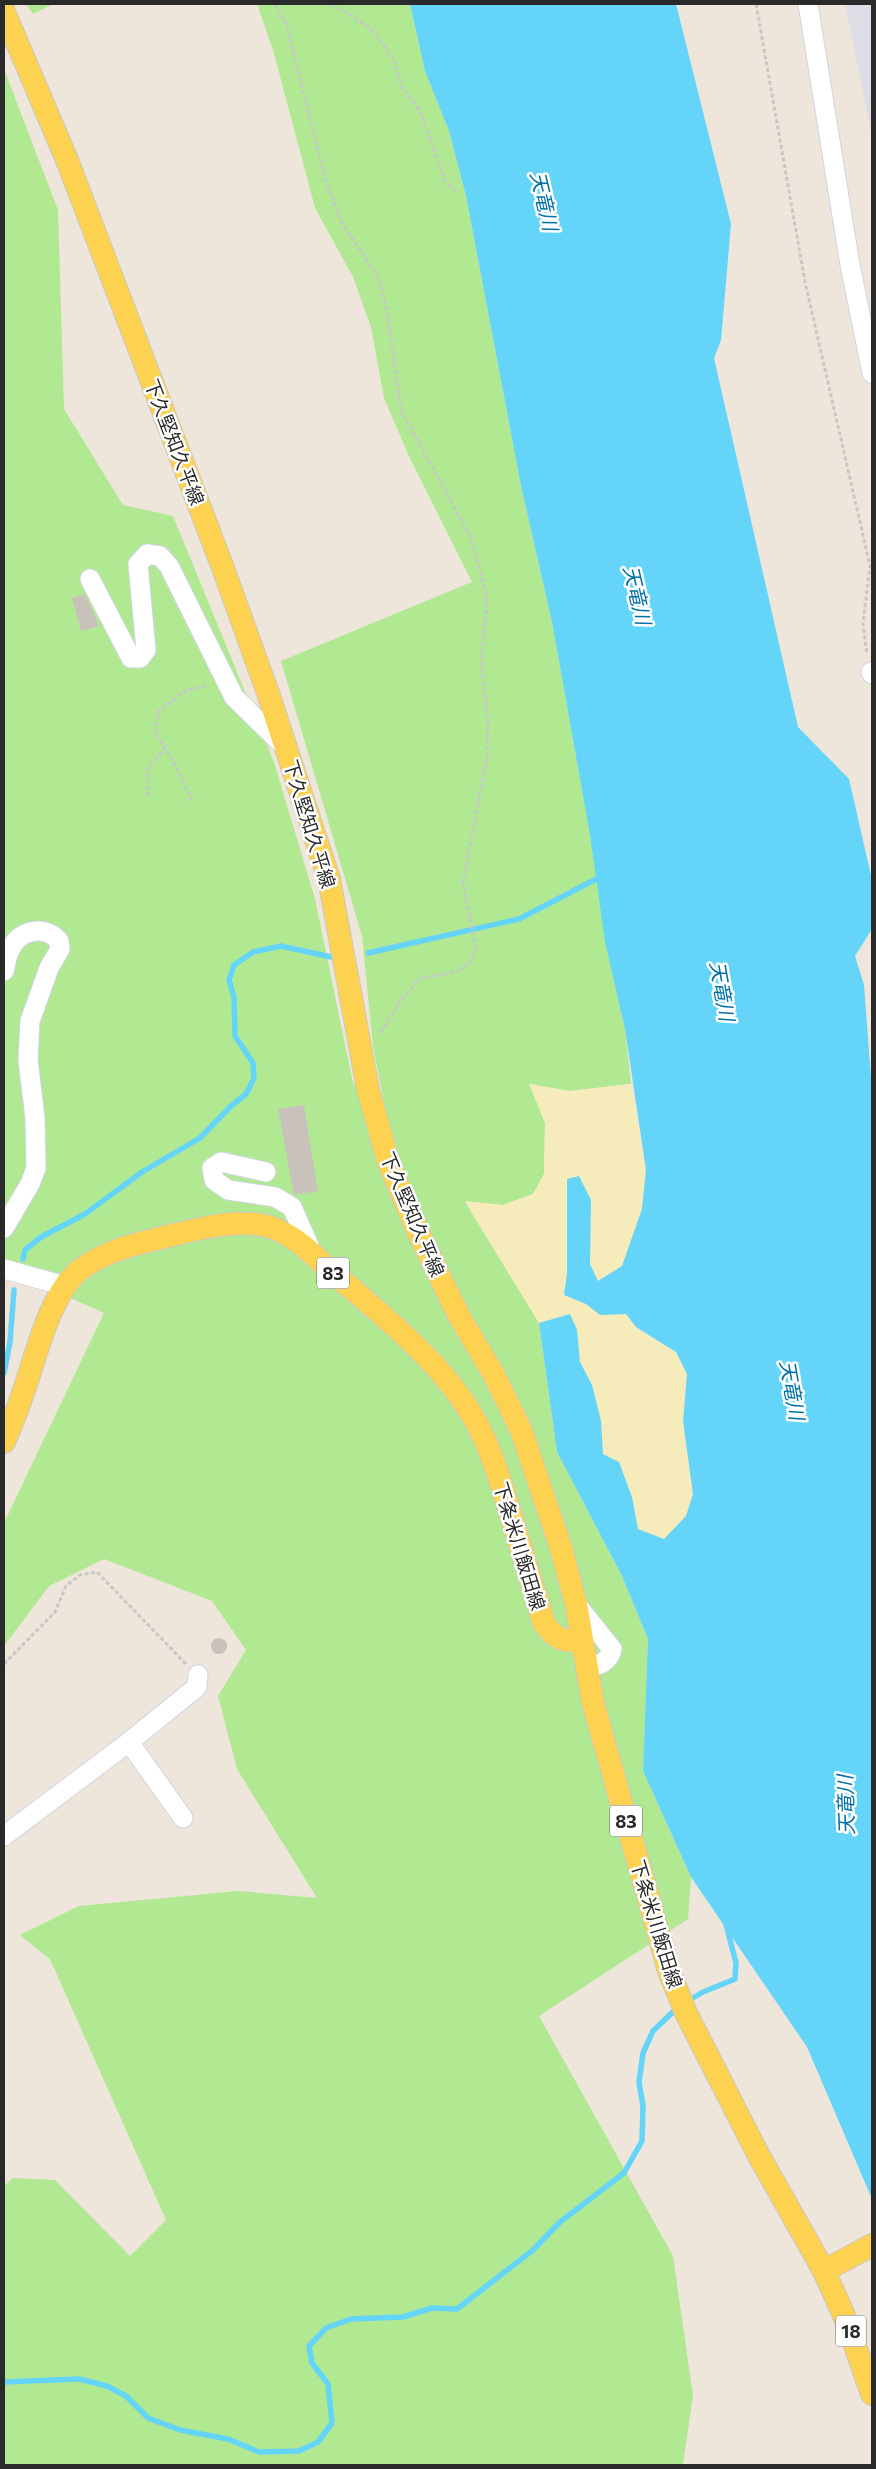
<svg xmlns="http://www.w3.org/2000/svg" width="876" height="2469" font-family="Commissioner,'Noto Sans JP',sans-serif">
	<rect width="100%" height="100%" fill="#eee5db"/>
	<!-- industrial -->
	<polygon fill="#dedce5" points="845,4 872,4 872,136"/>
	<!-- green -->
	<g fill="#b1e992">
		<polygon points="26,4 53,4 33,14"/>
		<polygon points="257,4 410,4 425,71 449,131 466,196 521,486 552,622 625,1029 631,1084 569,1091 530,1084 545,1123 544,1174 533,1194 503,1205 465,1202 539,1323 557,1452 622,1576 648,1639 643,1771 691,1877 688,1919 539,2016 673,2256 693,2395 683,2465 4,2465 4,2186 13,2178 55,2180 130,2256 166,2220 50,1959 20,1935 79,1906 238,1891 317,1898 237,1769 218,1696 246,1650 212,1601 104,1559 49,1586 4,1646 4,1523 104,1313 4,1268 4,69 58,210 64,409 123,505 173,516 274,762 315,899 353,1083 387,1117 373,1046 362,936 281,661 472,582 408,454 384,398 371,327 353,277 315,208 273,50"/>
	</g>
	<!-- sand -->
	<polygon fill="#f6ecbb" points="529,1084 569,1091 631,1084 646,1170 642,1209 622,1266 598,1281 590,1265 591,1200 567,1273 564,1295 586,1304 600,1315 626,1314 636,1328 676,1352 687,1374 683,1421 693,1494 686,1516 664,1539 638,1529 632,1497 603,1454 601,1421 592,1385 580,1362 577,1330 570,1315 539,1323 465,1201 503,1205 533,1194 544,1174 545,1123"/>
	<!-- water -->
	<polygon fill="#64d4f9" points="410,4 676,4 731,224 721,340 714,358 798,727 849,779 872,880 872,929 855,956 864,985 872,1091 872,2199 807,2047 691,1877 643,1771 648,1639 622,1576 557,1452 539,1323 570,1314 577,1330 580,1362 592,1385 601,1421 603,1454 619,1462 632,1497 638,1529 664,1539 686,1516 693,1494 683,1421 687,1374 676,1352 636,1327 626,1314 600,1315 586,1304 564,1295 567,1273 567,1179 579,1176 591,1200 590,1264 598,1281 622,1266 642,1209 646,1170 625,1029 605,942 590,835 552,622 521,486 466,196 449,131 425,71"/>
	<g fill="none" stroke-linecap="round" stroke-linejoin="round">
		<!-- stream -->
		<g stroke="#64d4f9" stroke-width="5.5">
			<polyline points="368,953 519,919 602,876"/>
			<polyline points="23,1259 25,1250 41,1237 85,1214 142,1172 200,1138 230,1107 246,1094 254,1078 253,1063 235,1036 234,997 229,980 234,965 253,952 281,946 331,957"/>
			<polyline points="4,1373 10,1342 14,1290"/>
			<polyline points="686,2002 703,1992 735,1979 736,1963 726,1924"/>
			<polyline points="4,2382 79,2379 107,2386 126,2396 148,2418 180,2430 228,2439 259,2452 299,2451 318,2442 332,2423 328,2384 312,2363 309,2346 326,2328 351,2319 403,2317 432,2308 457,2309 533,2250 560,2222 624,2173 642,2141 643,2106 639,2082 643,2053 653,2031 678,2007"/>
		</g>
	</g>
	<!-- building -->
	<g fill="#c9c2ba">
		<polygon points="85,594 99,626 81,631 72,598"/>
		<polygon points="304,1105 318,1191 294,1195 278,1109"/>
		<circle cx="219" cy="1646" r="8"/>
	</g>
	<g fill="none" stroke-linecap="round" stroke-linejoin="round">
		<defs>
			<g id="minor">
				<polyline points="808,4 850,265 872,373"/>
				<polyline points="90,579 131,658 140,658 146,650 138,564 147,554 160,556 169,566 234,697 287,749"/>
				<polyline points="871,672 872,674"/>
				<path d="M4,971c2,-7 3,-17 7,-23 9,-19 35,-23 48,-7l1,8 -11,19 -19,53 -2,39 7,58 1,50 -6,16 -26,44"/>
				<polyline points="266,1172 221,1162 212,1168 214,1180 228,1190 275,1197 292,1207 313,1255"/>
				<polyline points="4,1269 65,1286"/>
				<path d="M576,1604l36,45c-3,14 -14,16 -26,20"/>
				<polyline points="129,1742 197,1687 198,1675"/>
				<polyline points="4,1836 129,1742 183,1818"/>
			</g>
			<g id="major">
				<polyline points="4,12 67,160 223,568 268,693 329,879 368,1089 388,1161 419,1234 459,1316 494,1375 521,1430 561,1548 576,1604 593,1703 669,1971 686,2013 759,2156 824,2271 846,2320 872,2394"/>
				<path d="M4,1442c6,-15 13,-30 18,-46 12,-33 23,-82 44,-111 23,-33 71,-41 107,-50 29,-7 67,-17 97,-8 26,8 47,32 67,49 54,47 116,95 146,160 12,26 20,53 28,80 11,36 22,71 33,107 10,16 20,19 38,18"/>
				<polyline points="824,2271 872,2245"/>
			</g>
		</defs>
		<!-- minor casing -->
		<use href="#minor" stroke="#d0d4e4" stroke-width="21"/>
		<!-- major casing -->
		<use href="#major" stroke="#c8c8c8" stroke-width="24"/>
		<!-- path -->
		<g stroke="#c8c8c8" stroke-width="3" stroke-dasharray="4 2.5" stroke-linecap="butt">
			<polyline points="275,4 286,23 325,179 342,223 379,279 387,311 401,410 470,536 486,592 486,611 481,661 488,721 487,757 463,882 476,948 471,962 459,971 419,979 398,1004 379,1035"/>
			<polyline points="333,4 369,27 384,45 394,60 402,88 419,109 446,183 458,192"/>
			<polyline points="756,4 805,282 870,566 863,623 867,655"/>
			<polyline points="149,796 147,769 165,748"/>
			<polyline points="192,801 175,764 156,733 158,712 185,691 208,685"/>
			<polyline points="4,1664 55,1612 66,1586 80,1575 97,1572 186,1664"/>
		</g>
		<!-- minor -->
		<use href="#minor" stroke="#fff" stroke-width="19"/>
		<!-- major -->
		<use href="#major" stroke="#fdd250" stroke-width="22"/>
	</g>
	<g text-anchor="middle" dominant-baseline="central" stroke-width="5" stroke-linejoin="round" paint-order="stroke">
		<!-- shield labels -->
		<g fill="#fff" stroke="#6a6a6a" stroke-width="1">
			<rect x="317" y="1257.5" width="32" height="31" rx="4"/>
			<rect x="610" y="1805.5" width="32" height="31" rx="4"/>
			<rect x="836" y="2315.5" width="30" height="31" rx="4"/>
		</g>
		<g font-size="18" font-weight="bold" fill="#2a2a2a">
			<text x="333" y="1273">83</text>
			<text x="626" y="1821">83</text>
			<text x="851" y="2331">18</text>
		</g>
		<!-- street labels -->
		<g font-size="19" fill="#2a2a2a" stroke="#fff">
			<text transform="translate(175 442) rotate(69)">下久堅知久平線</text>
			<text transform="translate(310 824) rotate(73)">下久堅知久平線</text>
			<text transform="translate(413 1214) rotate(67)">下久堅知久平線</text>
			<text transform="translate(520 1546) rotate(73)">下条米川飯田線</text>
			<text transform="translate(657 1924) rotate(73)">下条米川飯田線</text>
		</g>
		<!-- water labels -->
		<g font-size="20" font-style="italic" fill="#0170a7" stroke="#fff">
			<text transform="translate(545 201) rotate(77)">天竜川</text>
			<text transform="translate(638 595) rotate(77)">天竜川</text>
			<text transform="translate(723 991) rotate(80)">天竜川</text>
			<text transform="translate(793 1390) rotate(80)">天竜川</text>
			<text transform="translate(845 1805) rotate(-92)">天竜川</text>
		</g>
	</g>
	<!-- border -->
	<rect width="876" height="2469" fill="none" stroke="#2a2a2a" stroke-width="10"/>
</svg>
